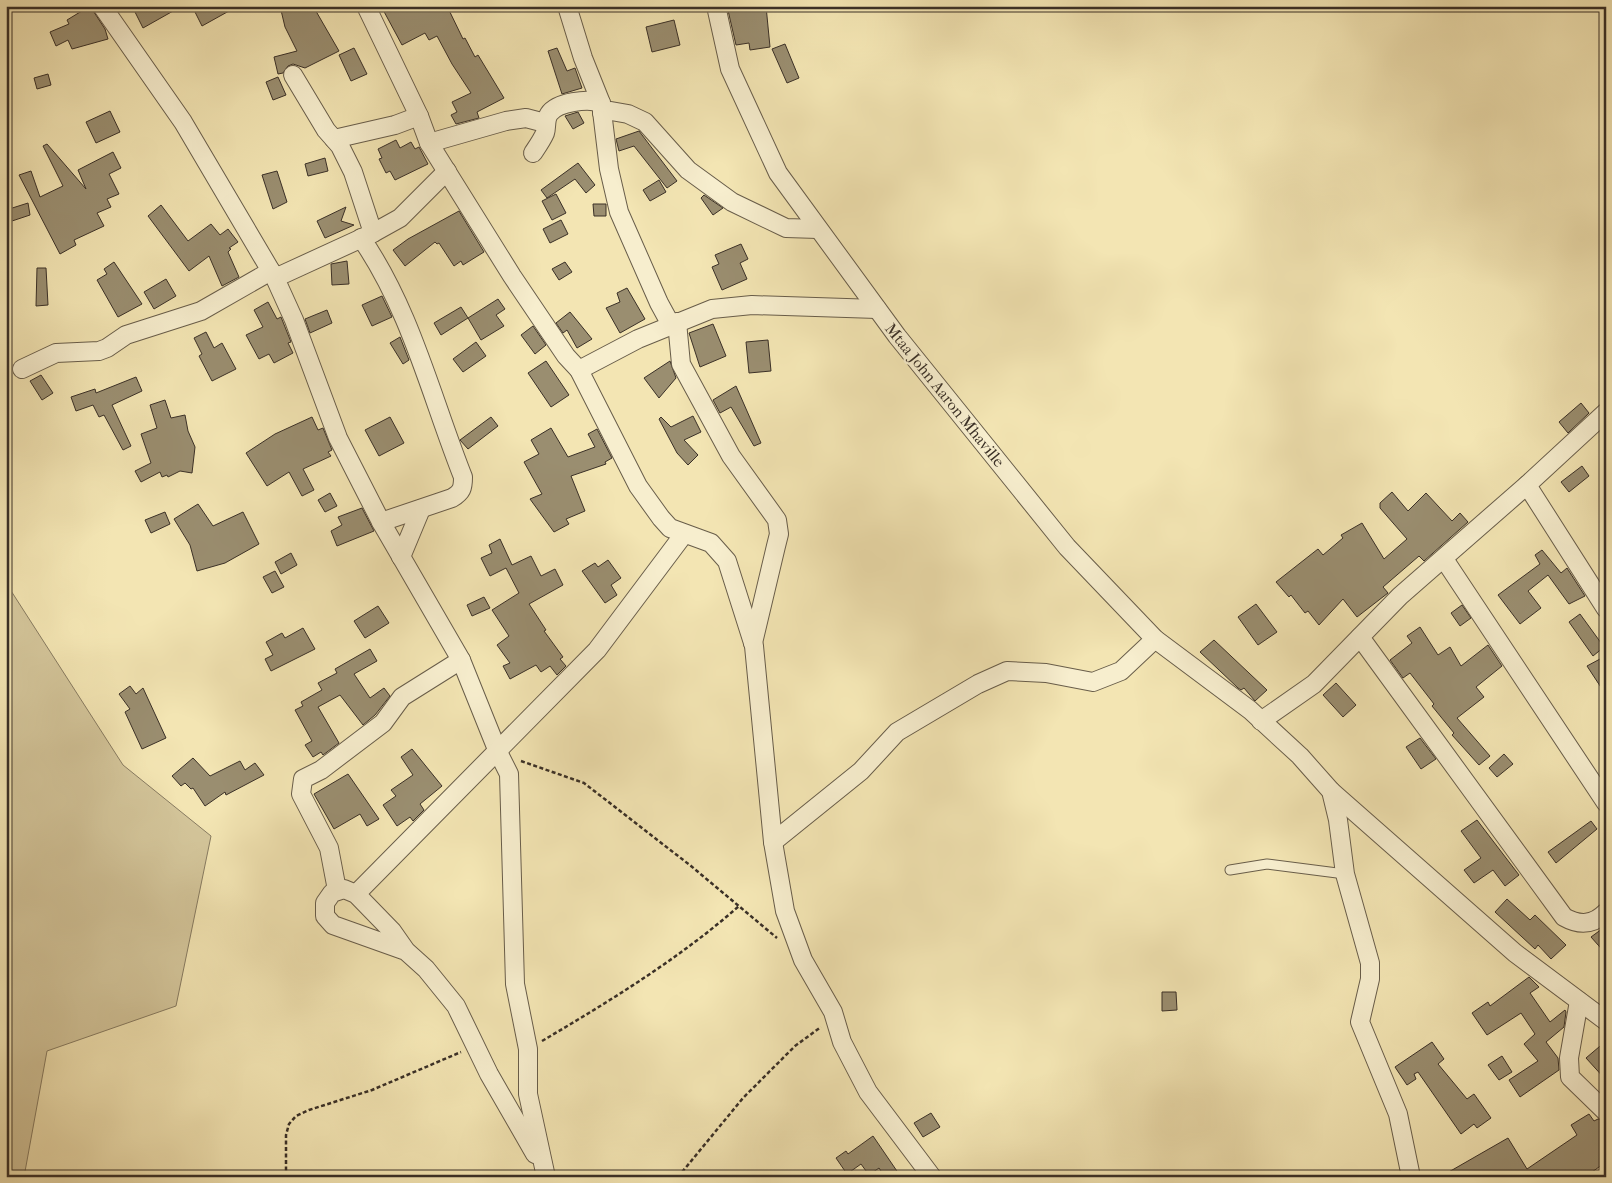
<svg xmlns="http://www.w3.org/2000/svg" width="1612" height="1183" font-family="'IM FELL French Canon',serif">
	<rect width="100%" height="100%" fill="#f3e5b3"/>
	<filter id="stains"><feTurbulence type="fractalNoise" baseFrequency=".004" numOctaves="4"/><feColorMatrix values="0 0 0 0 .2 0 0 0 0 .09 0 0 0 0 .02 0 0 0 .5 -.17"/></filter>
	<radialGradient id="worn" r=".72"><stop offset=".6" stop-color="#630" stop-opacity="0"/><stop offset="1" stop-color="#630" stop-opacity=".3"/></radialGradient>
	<!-- green -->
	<polygon fill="#d4c69b" stroke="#877b61" points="6,583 123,765 211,836 176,1006 47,1051 24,1177 6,1177"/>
	<!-- building -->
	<g fill="#9a8e70" stroke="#3a3027">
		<polygon points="90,6 105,29 108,39 72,49 68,40 56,46 50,32 69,24 67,20"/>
		<polygon points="132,6 182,6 143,28"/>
		<polygon points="192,6 238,6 202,26"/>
		<polygon points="280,6 313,6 339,51 305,68 293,64 288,66 283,73 278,74 274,57 297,51 285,27"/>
		<polygon points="381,6 447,6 463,39 465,38 475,57 478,55 504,98 477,112 479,118 456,124 451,115 457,112 452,102 471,93 452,64 437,36 429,40 425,33 402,45"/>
		<polygon points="727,6 766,6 770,47 750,50 749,43 736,45"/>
		<polygon points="674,20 680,45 652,52 646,27"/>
		<polygon points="785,44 799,78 787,83 772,49"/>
		<polygon points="354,48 367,74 351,81 339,55"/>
		<polygon points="557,48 567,71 575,68 582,88 562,94 548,51"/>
		<polygon points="48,74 51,85 37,89 34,78"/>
		<polygon points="278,77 286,95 273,100 266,82"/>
		<polygon points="110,111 120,132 96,143 86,122"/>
		<polygon points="578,112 584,123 573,129 565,116"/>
		<polygon points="639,131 677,181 667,188 634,146 619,151 616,139"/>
		<polygon points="396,140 400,148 411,142 415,149 419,147 428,164 395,180 390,171 386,173 379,159 382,158 378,149"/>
		<polygon points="47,144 86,189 78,170 113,152 121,168 109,174 119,194 107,199 111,207 97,213 104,226 74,240 76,245 60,254 19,175 31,171 40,197 63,186 43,146"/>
		<polygon points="325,158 328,171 308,176 305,164"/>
		<polygon points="578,163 595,185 586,193 575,179 547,198 541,190"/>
		<polygon points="277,171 287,202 273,209 262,175"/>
		<polygon points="659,180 666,192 650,201 643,190"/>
		<polygon points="556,194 566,213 552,220 542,201"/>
		<polygon points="704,195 723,208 713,215 701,198"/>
		<polygon points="28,203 30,215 6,223 6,210"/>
		<polygon points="593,204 606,204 606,216 594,216"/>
		<polygon points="161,205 188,241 211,224 220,235 228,229 238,242 229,248 231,249 228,252 239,277 222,286 209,256 189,271 148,216"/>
		<polygon points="346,207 341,221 354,225 325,238 317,221"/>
		<polygon points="459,211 484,252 463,265 461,261 454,266 439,243 437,244 435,242 405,266 393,250 408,239"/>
		<polygon points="561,220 568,234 550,243 543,229"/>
		<polygon points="741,244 748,259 740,263 747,279 722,290 712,267 719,264 715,255"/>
		<polygon points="347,261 349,284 332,285 331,264"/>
		<polygon points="114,262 142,304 118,317 97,280 107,274 104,269"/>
		<polygon points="565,262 572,272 559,280 552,269"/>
		<polygon points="37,268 46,268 48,305 36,306"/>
		<polygon points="166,279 176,296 154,309 144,292"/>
		<polygon points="627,288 645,319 620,333 606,308 620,302 617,293"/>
		<polygon points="382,296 392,317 372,326 362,305"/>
		<polygon points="498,299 505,309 496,315 504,326 481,340 468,318 441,335 434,323 461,307 468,318"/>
		<polygon points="268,302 277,319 281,317 291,342 288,343 293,353 274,363 269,354 259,359 246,335 263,327 254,310"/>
		<polygon points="327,310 332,323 310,333 305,319"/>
		<polygon points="570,312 592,339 577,348 567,330 563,333 556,323"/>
		<polygon points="713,324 726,356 700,367 689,333"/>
		<polygon points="533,326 546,345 535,354 521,335"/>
		<polygon points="206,332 214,348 222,343 236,369 212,381 199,356 202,354 194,338"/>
		<polygon points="400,337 409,360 403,364 390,343"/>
		<polygon points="768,340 771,371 749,373 746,342"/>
		<polygon points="476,342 486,356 463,372 453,359"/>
		<polygon points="546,361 569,395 551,407 528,373"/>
		<polygon points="670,361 676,378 659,398 644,378"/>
		<polygon points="41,375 53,393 42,400 30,381"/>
		<polygon points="136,377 142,391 112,405 131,446 123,450 104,415 99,417 93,405 76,411 71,397 95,389 96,393"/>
		<polygon points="736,386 761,443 754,446 731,407 720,413 713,400"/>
		<polygon points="165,400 171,418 185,415 188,431 195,447 192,473 180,471 168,477 167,475 162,477 160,472 141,482 135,471 151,463 141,434 157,428 150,405"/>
		<polygon points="1581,403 1589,413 1568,433 1559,422"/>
		<polygon points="693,416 701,432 684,440 698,455 688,465 677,453 659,419 661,417 671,427"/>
		<polygon points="312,417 318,430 323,428 332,450 328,452 331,456 303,469 314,490 302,496 289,472 267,486 246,453 275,434"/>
		<polygon points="390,417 404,443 379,456 365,430"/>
		<polygon points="491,417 498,426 468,449 460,440"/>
		<polygon points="551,428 568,457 595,447 588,434 597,429 612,458 605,462 606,464 571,476 585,511 566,519 569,524 554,532 530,499 542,494 524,462 539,454 531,440"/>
		<polygon points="1582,466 1589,476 1569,492 1561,482"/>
		<polygon points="1392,492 1408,511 1426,493 1452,521 1460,513 1468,522 1424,561 1419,556 1383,587 1388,593 1357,617 1343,599 1319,625 1308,611 1305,613 1291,595 1289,597 1276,582 1318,549 1323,555 1343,538 1341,535 1362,523 1384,559 1407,539 1380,508 1380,503"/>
		<polygon points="330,493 337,506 325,512 318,500"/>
		<polygon points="198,504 213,526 243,512 259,544 225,563 197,571 190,545 174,519"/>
		<polygon points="362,508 374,531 337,546 331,531 342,525 338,517"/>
		<polygon points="165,512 170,524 151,533 145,520"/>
		<polygon points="500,539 512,565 531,556 541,576 555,569 563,585 529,604 546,630 544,631 563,657 560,659 566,666 557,675 550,666 541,672 536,665 510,679 503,666 510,663 497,645 509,636 492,610 519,593 506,568 490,576 481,558 492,553 489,545"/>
		<polygon points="1542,550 1561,573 1567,568 1585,596 1569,604 1548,575 1528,591 1541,608 1520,624 1498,595 1540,564 1535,555"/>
		<polygon points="291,553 297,565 281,574 275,562"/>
		<polygon points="608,560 621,578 611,585 617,595 605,603 582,571 595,563 598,567"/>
		<polygon points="275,571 284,587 272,593 263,577"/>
		<polygon points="484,597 490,608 472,616 467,605"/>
		<polygon points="1256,604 1277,632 1258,645 1238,617"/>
		<polygon points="1462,605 1471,618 1460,626 1451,613"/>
		<polygon points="378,606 389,623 365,638 354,621"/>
		<polygon points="1580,614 1604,647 1593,656 1569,622"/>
		<polygon points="1420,627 1438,655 1450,647 1461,666 1488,645 1502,666 1476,687 1484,697 1457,718 1490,756 1479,765 1452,735 1454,733 1432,706 1434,704 1410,673 1403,678 1390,660 1412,643 1407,636"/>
		<polygon points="303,628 315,649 271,671 265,659 273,655 266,642 282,633 285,638"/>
		<polygon points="1214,640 1267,690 1255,701 1244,688 1241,690 1238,688 1200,652"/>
		<polygon points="370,649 377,661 354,674 370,698 384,688 390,696 375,715 363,725 340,695 318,707 339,743 323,755 321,752 313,757 305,745 312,741 295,710 303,706 301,702 322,690 318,683 337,673 335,669"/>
		<polygon points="1600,659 1606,667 1606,695 1587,666"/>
		<polygon points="1336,683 1356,705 1343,717 1323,695"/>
		<polygon points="130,686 136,694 143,688 166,738 142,749 125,712 130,709 119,694"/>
		<polygon points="1420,738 1436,759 1421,769 1406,747"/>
		<polygon points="412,749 442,786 420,804 424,810 413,821 410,817 397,826 383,805 396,796 391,790 413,775 401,757"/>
		<polygon points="1504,754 1513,764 1497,777 1489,768"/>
		<polygon points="193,758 210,776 240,761 245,770 255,763 264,775 226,795 225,792 205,806 193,788 191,789 185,783 181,786 172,776"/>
		<polygon points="348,774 379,819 367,826 360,814 334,829 314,794"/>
		<polygon points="1477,820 1519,875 1505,886 1493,870 1474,883 1464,870 1481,858 1461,831"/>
		<polygon points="1591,821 1597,829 1556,863 1548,852"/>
		<polygon points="1507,899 1530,920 1535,915 1566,945 1551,959 1538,945 1535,949 1495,912"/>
		<polygon points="1606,926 1606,954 1591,937"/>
		<polygon points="1529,977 1539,987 1530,993 1550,1022 1565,1010 1566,1012 1564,1027 1546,1042 1558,1058 1559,1070 1520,1097 1509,1080 1538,1061 1524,1044 1535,1034 1521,1013 1487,1035 1472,1013 1488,1002 1490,1006"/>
		<polygon points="1162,992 1176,992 1177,1010 1162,1011"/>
		<polygon points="1606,1041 1606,1080 1586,1058"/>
		<polygon points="1432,1042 1444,1059 1438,1064 1467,1099 1474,1094 1491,1118 1477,1128 1474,1124 1461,1134 1418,1072 1414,1074 1416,1079 1407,1085 1395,1067"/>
		<polygon points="1502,1056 1512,1072 1499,1080 1488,1065"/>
		<polygon points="931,1113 940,1127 923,1137 914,1123"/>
		<polygon points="1589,1114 1594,1121 1598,1119 1606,1122 1606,1162 1585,1177 1440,1177 1508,1138 1527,1169 1577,1135 1571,1125"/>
		<polygon points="873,1136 901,1177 885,1177 879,1168 869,1175 861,1164 847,1174 836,1158 846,1151 848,1154"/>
	</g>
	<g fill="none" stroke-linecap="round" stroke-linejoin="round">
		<defs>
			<polyline id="service" points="1230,870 1267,864 1345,874"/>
			<g id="minor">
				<polyline points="102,6 183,122 275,278 294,320 338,438 381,522 461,660 498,752 509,774 515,984 528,1049 528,1094 546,1177"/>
				<polyline points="366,6 419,116 429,143 512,276 566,356 579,370 638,486 661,518 670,528 711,543 727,561 754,646 773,842 785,911 803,960 833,1012 842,1042 868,1092 932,1177"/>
				<polyline points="567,6 583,58 601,103 609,169 619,212 659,303 671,325"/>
				<polyline points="716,6 730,69 778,173 897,336 1067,547 1155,639 1250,710 1300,756 1331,791 1338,820 1345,874 1370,963 1370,979 1360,1022 1398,1114 1411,1177"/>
				<polyline points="293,75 326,130 340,146 353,172 373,233"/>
				<polyline points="602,113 611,111 628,114 645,122 688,170 732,202 786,228 818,229"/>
				<polyline points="334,139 395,125 419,116"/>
				<polyline points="429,143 506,121 526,118 545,123"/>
				<path d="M533,153c4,-6 9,-13 12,-20 2,-6 0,-13 4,-19 8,-12 39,-16 52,-11"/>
				<path d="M361,238c49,70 71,161 102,239 0,11 -1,15 -11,21l-71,24"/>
				<polyline points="275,278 373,233 400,218 447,171"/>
				<polyline points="677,322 681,364 731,456 777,520 779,534 776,546 753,643"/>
				<polyline points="22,369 56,353 99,351 107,348 126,335 201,311 271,271"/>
				<polyline points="579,370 638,339 712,309 752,305 877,309"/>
				<polyline points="1527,485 1606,609"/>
				<polyline points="401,557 421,509"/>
				<polyline points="1444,559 1606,803"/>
				<path d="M1360,637l204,280c16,9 29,8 42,-5"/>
				<polyline points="1261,721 1314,684 1400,596 1527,485 1606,412"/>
				<polyline points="1331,791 1515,953 1606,1021"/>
				<polyline points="773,842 861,771 897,732 978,684 1007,671 1046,673 1093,682 1121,671 1155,639"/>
				<polyline points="337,890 329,848 301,794 303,779 321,770 383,723 402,697 461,660"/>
				<polyline points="356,894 597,650 684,534"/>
				<polyline points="406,951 333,925 325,916 325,903 332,893 344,889 356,894 392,931 406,951 426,969 456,1006 489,1074 535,1154"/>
				<polyline points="1579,1001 1569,1058 1570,1077 1606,1112"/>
			</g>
		</defs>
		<!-- service casing -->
		<use href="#service" stroke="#685d4a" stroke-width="11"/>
		<!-- minor casing -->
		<use href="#minor" stroke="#685d4a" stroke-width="20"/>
		<!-- path -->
		<g stroke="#3a3027" stroke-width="2.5" stroke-dasharray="4 2.5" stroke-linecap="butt">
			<polyline points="521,761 584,783 691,866 777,938"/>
			<path d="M542,1041c68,-40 138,-83 197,-135"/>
			<polyline points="286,1177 286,1135 289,1124 296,1116 309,1110 372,1090 461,1052"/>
			<polyline points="678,1177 743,1098 795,1046 821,1027"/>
		</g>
		<!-- service -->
		<use href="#service" stroke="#f7eece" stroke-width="9"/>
		<!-- minor -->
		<use href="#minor" stroke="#f7eece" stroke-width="18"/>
	</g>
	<g text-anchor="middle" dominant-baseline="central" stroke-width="4.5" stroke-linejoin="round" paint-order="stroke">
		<!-- street labels -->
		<g font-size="16" fill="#3a3027" stroke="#f7eece">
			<text transform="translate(945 395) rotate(51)">Mtaa John Aaron Mhaville</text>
		</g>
	</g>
	<!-- margin -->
	<rect width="1612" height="1183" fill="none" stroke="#f3e5b3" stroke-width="25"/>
	<rect x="8" y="8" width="1597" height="1168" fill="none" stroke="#3a3027" stroke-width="2.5"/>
	<rect x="12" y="12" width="1587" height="1158" fill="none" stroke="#3a3027"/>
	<rect width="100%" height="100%" filter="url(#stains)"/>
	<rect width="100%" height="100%" fill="url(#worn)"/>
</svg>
